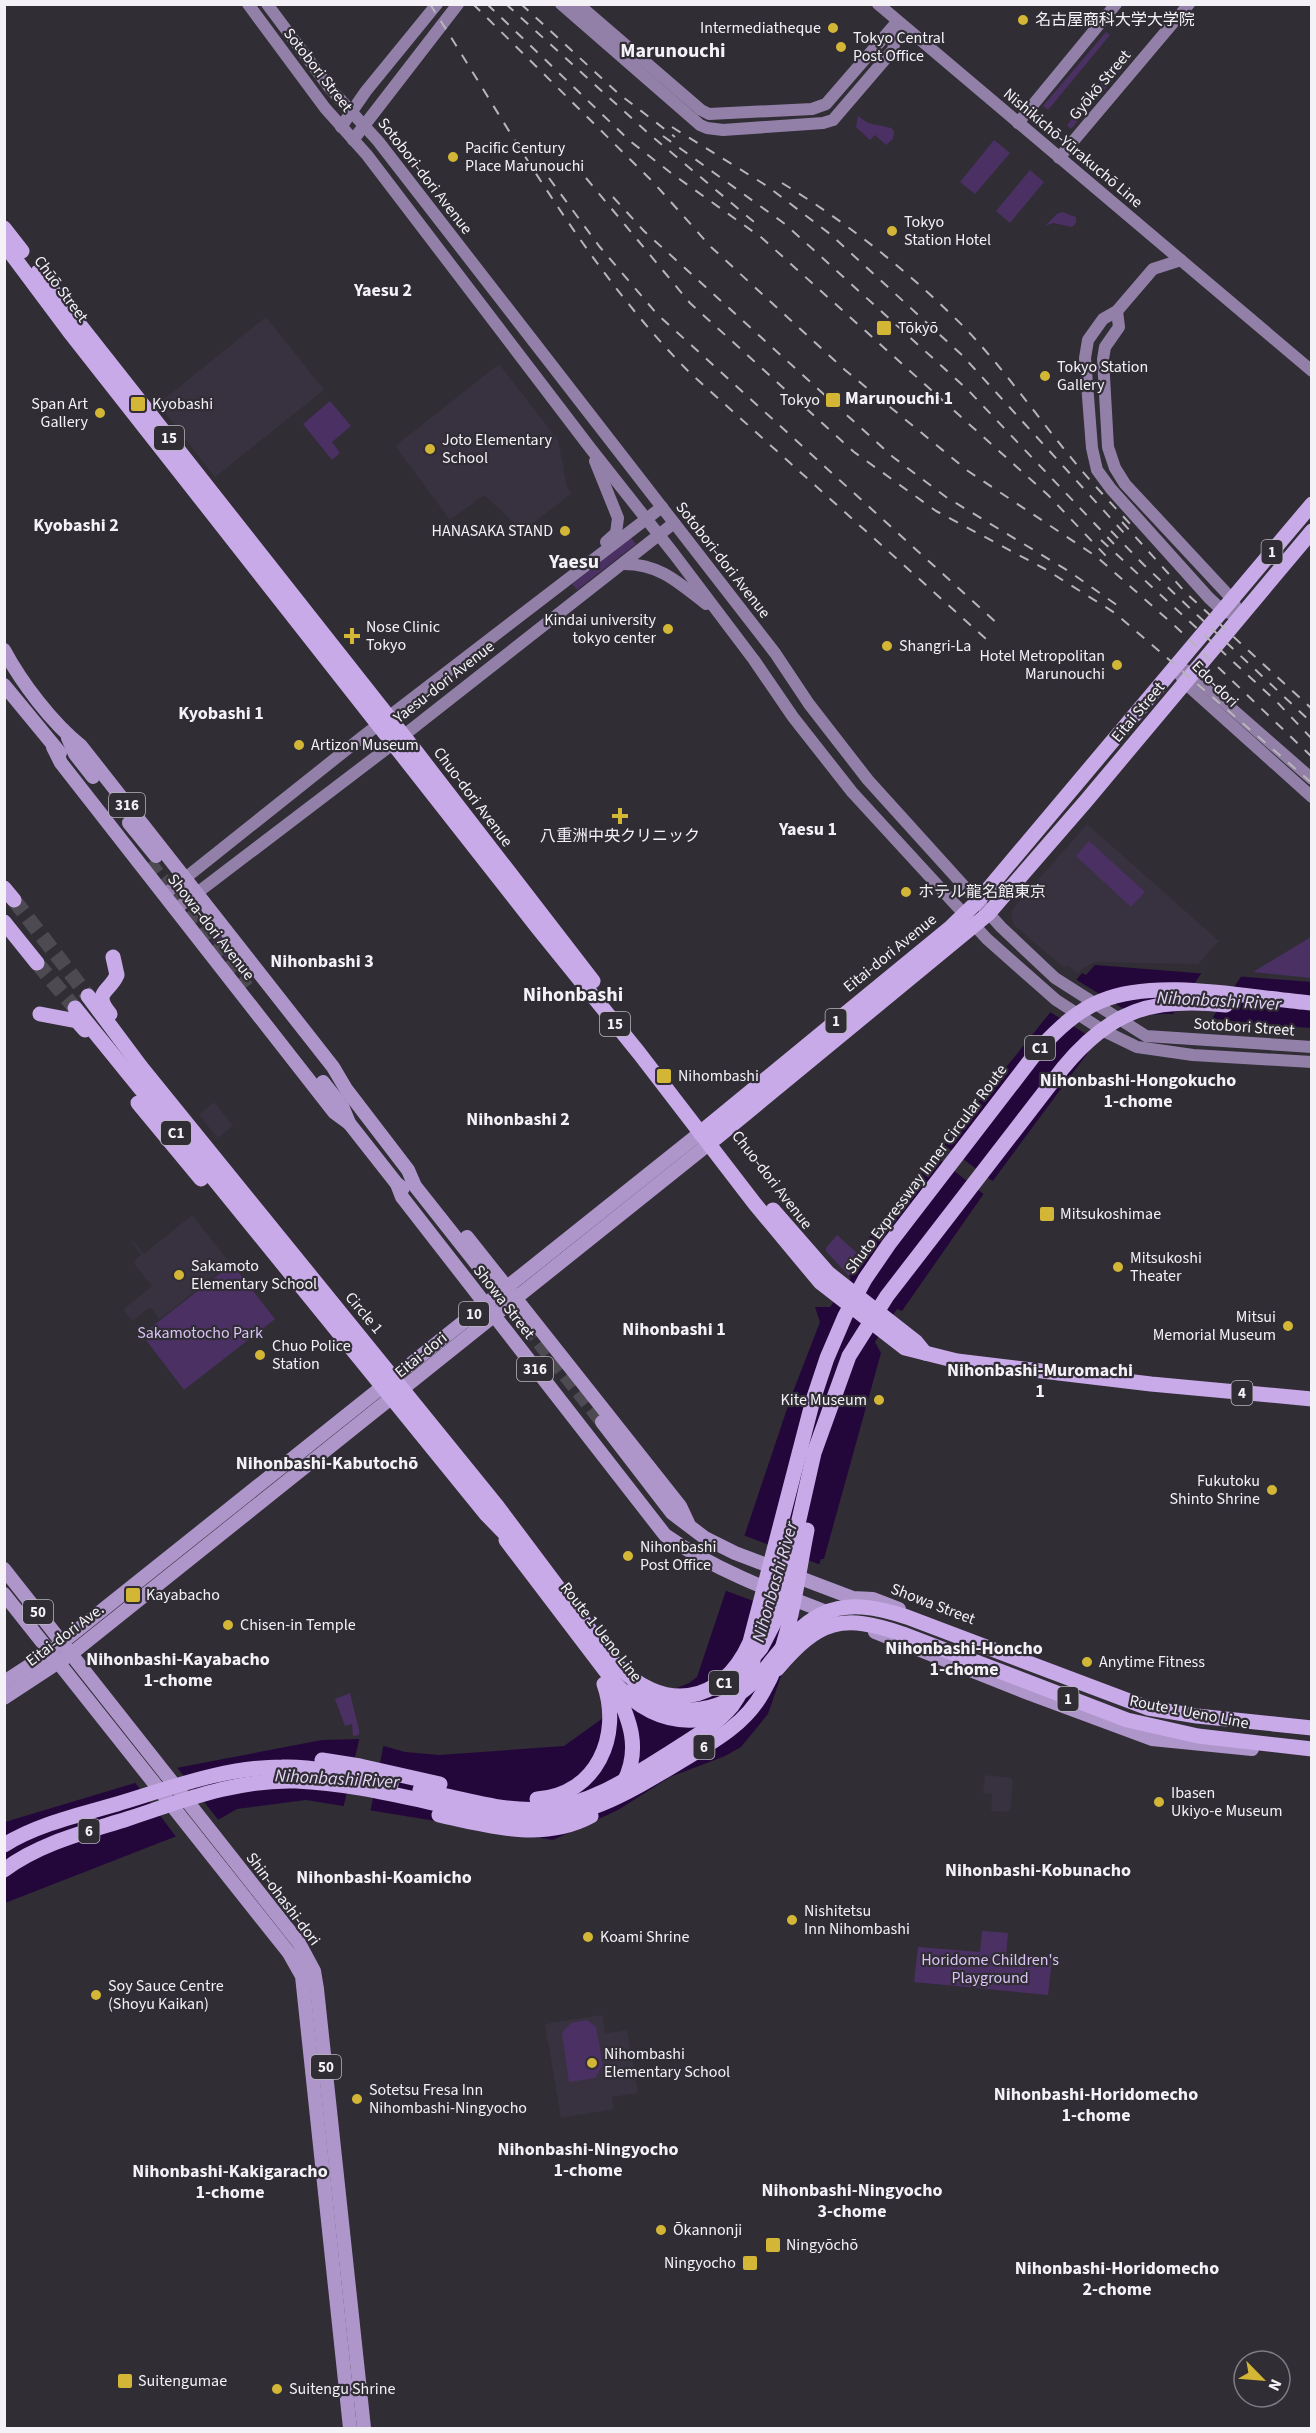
<svg xmlns="http://www.w3.org/2000/svg" width="1316" height="2433" font-family="'Source Sans 3','Noto Sans JP',sans-serif">
	<rect width="100%" height="100%" fill="#302d35"/>
	<!-- built -->
	<g fill="#383240">
		<polygon points="266,317 324,390 215,477 158,404"/>
		<polygon points="499,364 558,440 567,487 572,493 523,531 484,495 450,520 395,446"/>
		<polygon points="1087,824 1219,941 1198,964 1096,962 1083,968 1078,974 1067,965 1064,968 1013,924 1011,911"/>
		<polygon points="214,1102 233,1126 218,1138 199,1115"/>
		<polygon points="192,1215 230,1263 160,1319 150,1307 132,1321 123,1310 152,1286 133,1262 141,1255 131,1241 132,1240 144,1254"/>
		<polygon points="985,1775 1011,1778 1013,1782 1010,1809 1008,1812 991,1811 992,1794 983,1793"/>
		<polygon points="602,2015 605,2034 627,2030 638,2093 612,2097 614,2109 561,2118 545,2024"/>
	</g>
	<!-- green -->
	<g fill="#4b3064">
		<polygon points="1106,32 1110,35 1048,110 1043,106"/>
		<polygon points="1129,51 1134,55 1071,129 1067,125"/>
		<polygon points="858,116 868,123 891,128 894,131 893,139 886,145 875,135 870,140 856,127"/>
		<polygon points="994,140 1010,153 975,194 960,182"/>
		<polygon points="1030,170 1044,182 1010,223 996,211"/>
		<polygon points="1062,212 1076,217 1076,223 1072,227 1053,223 1045,226 1057,214"/>
		<polygon points="330,401 351,426 332,442 340,453 332,460 303,424"/>
		<polygon points="631,538 636,544 577,590 572,584"/>
		<polygon points="1089,841 1145,892 1131,907 1076,856"/>
		<polygon points="215,925 244,962 243,965 239,969 234,969 206,933"/>
		<polygon points="1311,937 1311,978 1253,972"/>
		<polygon points="837,1235 857,1253 847,1265 851,1273 849,1276 826,1251 826,1248"/>
		<polygon points="232,1264 275,1319 184,1390 146,1340 153,1334 149,1329"/>
		<polygon points="350,1693 359,1730 359,1735 353,1736 352,1724 345,1726 335,1699"/>
		<polygon points="982,1931 1008,1933 1006,1956 1052,1960 1048,1995 914,1982 918,1947 980,1952"/>
		<polygon points="587,2020 596,2027 603,2065 595,2078 569,2082 562,2033 571,2023"/>
	</g>
	<!-- water -->
	<path fill="#24073a" d="M1095,965l216,17v46c-47,-3 -93,-9 -140,-14 -10,-1 -19,3 -28,-2l-48,31 -103,139 -90,129 -5,-2 -22,33 6,11 -57,206h-3l-53,155 -27,33 -16,9 -55,21 -52,33 -65,30 -247,-40 -69,9 -19,11 -213,83v-81l130,-39 41,-15 146,-28 37,-1 46,13 34,3 125,-9 39,-28 86,-35 8,-6 94,-280 29,-75 -5,-15h15l21,-29 -2,-2 2,-3 -4,-8 235,-292 4,2z"/>
	<!-- pier -->
	<g fill="#302d35">
		<polygon points="1203,971 1243,974 1210,1021 1171,1017"/>
		<polygon points="1075,979 1140,1019 1099,1042 1050,1012"/>
		<polygon points="943,1144 995,1183 986,1196 934,1155"/>
		<polygon points="743,1535 821,1565 801,1619 724,1590"/>
		<polygon points="360,1736 384,1743 370,1813 343,1809"/>
		<polygon points="175,1765 220,1822 177,1838 134,1781"/>
	</g>
	<g fill="none" stroke-linecap="round" stroke-linejoin="round">
		<!-- primary-tunnel -->
		<g stroke="#4d4a52" stroke-width="14" stroke-dasharray="14 7" stroke-linecap="butt">
			<polyline points="149,862 247,987"/>
			<polyline points="487,1277 602,1422"/>
		</g>
		<!-- highway-tunnel -->
		<g stroke="#4d4a52" stroke-width="15" stroke-dasharray="15 8" stroke-linecap="butt">
			<polyline points="14,900 88,996"/>
			<polyline points="37,963 75,1008"/>
		</g>
		<!-- secondary -->
		<g stroke="#9380a8" stroke-width="12">
			<polyline points="248,4 325,108 367,155 591,449 674,554 754,660 793,717 852,792 987,939 1056,1000 1104,1031 1137,1047 1193,1055 1312,1062"/>
			<polyline points="267,4 329,87 378,141 775,653 809,704 868,780 1001,927 1055,978 1146,1036 1312,1047"/>
			<polyline points="561,4 700,125 707,128 723,130 823,123 833,120 893,50 898,22"/>
			<polyline points="578,4 701,110 709,114 812,109 826,104 897,22"/>
			<polyline points="878,4 1312,371"/>
			<polyline points="1018,123 1116,4"/>
			<polyline points="341,127 366,91 437,4"/>
			<polyline points="353,140 458,4"/>
			<polyline points="1059,158 1189,4"/>
			<polyline points="1181,260 1153,269 1117,311 1103,319 1088,340 1085,358 1092,448 1097,470 1111,489 1209,598 1222,610 1239,617"/>
			<polyline points="1117,311 1119,327 1105,347 1103,359 1108,447 1115,468 1125,484 1232,599 1235,605"/>
			<polyline points="595,461 618,518 616,533 606,542"/>
			<path d="M624,564c36,0 55,19 82,40"/>
			<polyline points="1175,666 1185,683 1312,797"/>
			<polyline points="1185,670 1192,674 1312,779"/>
			<polyline points="164,895 361,738 662,507"/>
			<polyline points="176,909 394,743 674,523"/>
		</g>
		<!-- primary -->
		<g stroke="#ae96ca" stroke-width="14">
			<path d="M4,650c17,32 48,73 77,96l252,321 13,22 62,81 7,16 72,91"/>
			<polyline points="4,685 60,753"/>
			<polyline points="68,738 75,754 93,777"/>
			<polyline points="53,747 61,763 334,1112 349,1123"/>
			<polyline points="129,823 156,856"/>
			<polyline points="323,1082 342,1106 349,1123 397,1184 403,1188"/>
			<path d="M397,1184l5,13 263,338c51,36 109,57 167,79"/>
			<polyline points="467,1237 680,1506 688,1523"/>
			<polyline points="602,1422 672,1513 705,1538 735,1553 816,1584 853,1598 873,1599 899,1609"/>
			<polyline points="4,1569 299,1943 314,1971 317,1989 364,2428"/>
			<polyline points="4,1594 289,1953 302,1976 350,2428"/>
			<polyline points="875,1632 1028,1693 1152,1739 1252,1749"/>
			<polyline points="4,1682 50,1652 700,1133"/>
			<polyline points="4,1698 71,1654 716,1138"/>
		</g>
		<!-- highway -->
		<g stroke="#c8aae8" stroke-width="15">
			<polyline points="4,228 22,251"/>
			<polyline points="4,244 69,331 538,928 639,1053 755,1204 820,1282 905,1348 957,1361 1151,1384 1312,1399"/>
			<polyline points="38,272 417,753 593,981"/>
			<polyline points="4,888 14,900"/>
			<polyline points="4,922 37,963"/>
			<path d="M88,996l53,71 356,439 117,156c47,51 107,45 136,-20l63,-242 14,-42 18,-42 20,-37 24,-35 150,-195c18,-19 37,-38 62,-48 57,-24 148,-3 211,2"/>
			<polyline points="75,1008 486,1514 517,1546"/>
			<polyline points="40,1014 77,1021 85,1030"/>
			<path d="M110,1014c-18,-22 -1,-21 7,-39l-4,-18"/>
			<polyline points="138,1103 201,1179"/>
			<polyline points="700,1133 951,927 978,901 1312,504"/>
			<polyline points="716,1138 988,914 1086,801 1312,531"/>
			<polyline points="773,1210 828,1273 916,1342 925,1353"/>
			<path d="M506,1540l108,142c29,32 63,47 106,33"/>
			<path d="M777,1669c42,-49 64,-56 126,-35l224,86 71,16 114,13"/>
			<path d="M741,1672l20,-24 16,-31 37,-164 35,-97 38,-60 176,-228c48,-58 89,-71 163,-63"/>
			<path d="M634,1688c42,35 91,26 126,-13 19,-22 35,-48 62,-61 28,-13 57,-6 85,3l241,91 49,8 115,12"/>
			<path d="M615,1689c15,31 26,60 9,93"/>
			<polyline points="322,1760 360,1766 440,1784"/>
			<path d="M420,1790c39,8 82,22 122,19 49,-4 91,-33 132,-59 20,-13 42,-25 58,-44 10,-14 16,-29 21,-45"/>
			<path d="M537,1799c60,-4 85,-64 67,-115"/>
			<path d="M439,1815c49,11 104,27 152,1"/>
			<path d="M4,1845c34,-21 75,-30 113,-41 53,-16 108,-37 165,-37 37,-1 73,9 109,17"/>
			<path d="M4,1870c36,-27 82,-38 123,-51 55,-18 110,-40 169,-38 52,2 104,15 156,26 22,5 45,11 68,12 60,4 111,-28 161,-58 30,-18 64,-36 82,-69 28,-48 33,-108 44,-162"/>
		</g>
		<!-- rail -->
		<g stroke="#b7b4ba" stroke-width="2" stroke-dasharray="10 10" stroke-linecap="butt">
			<path d="M430,4c81,127 154,262 260,369l296,266"/>
			<polyline points="473,4 654,183 711,247 845,370 968,471 1097,557 1176,627 1312,757"/>
			<polyline points="487,4 630,141 671,173 762,238 802,274 1048,495 1106,556"/>
			<polyline points="506,4 648,133 754,222"/>
			<polyline points="521,4 619,94 675,137"/>
			<polyline points="672,127 767,186 830,234 962,355 1125,534"/>
			<polyline points="663,136 785,224 968,390 1114,544"/>
			<polyline points="549,178 599,246 657,314 999,625"/>
			<polyline points="586,178 690,303 854,452 936,511 1045,569 1115,613 1312,783"/>
			<path d="M782,183c66,40 127,89 182,144 38,40 70,85 104,127 20,25 42,48 64,72"/>
			<polyline points="613,197 644,231 893,457 946,497 1070,572 1121,608"/>
			<polyline points="1122,522 1186,593 1312,709"/>
			<polyline points="1111,531 1144,565 1312,723"/>
			<polyline points="1101,540 1277,702 1312,739"/>
		</g>
	</g>
	<!-- markers -->
	<g fill="#d3b635" stroke="#302d35" stroke-width="2">
		<circle cx="1023" cy="20" r="6"/>
		<circle cx="833" cy="28" r="6"/>
		<circle cx="841" cy="47" r="6"/>
		<circle cx="453" cy="157" r="6"/>
		<circle cx="892" cy="231" r="6"/>
		<rect x="876" y="320" width="16" height="16" rx="3"/>
		<circle cx="1045" cy="376" r="6"/>
		<rect x="825" y="392" width="16" height="16" rx="3"/>
		<rect x="130" y="396" width="16" height="16" rx="3"/>
		<circle cx="100" cy="413" r="6"/>
		<circle cx="430" cy="449" r="6"/>
		<circle cx="565" cy="531" r="6"/>
		<circle cx="668" cy="629" r="6"/>
		<path d="M349 627h6v6h6v6h-6v6h-6v-6h-6v-6h6z"/>
		<circle cx="887" cy="646" r="6"/>
		<circle cx="1117" cy="665" r="6"/>
		<circle cx="299" cy="745" r="6"/>
		<path d="M617 807h6v6h6v6h-6v6h-6v-6h-6v-6h6z"/>
		<circle cx="906" cy="892" r="6"/>
		<rect x="656" y="1068" width="16" height="16" rx="3"/>
		<rect x="1039" y="1206" width="16" height="16" rx="3"/>
		<circle cx="1118" cy="1267" r="6"/>
		<circle cx="179" cy="1275" r="6"/>
		<circle cx="1288" cy="1326" r="6"/>
		<circle cx="260" cy="1355" r="6"/>
		<circle cx="879" cy="1400" r="6"/>
		<circle cx="1272" cy="1490" r="6"/>
		<circle cx="628" cy="1556" r="6"/>
		<rect x="125" y="1587" width="16" height="16" rx="3"/>
		<circle cx="228" cy="1625" r="6"/>
		<circle cx="1087" cy="1662" r="6"/>
		<circle cx="1159" cy="1802" r="6"/>
		<circle cx="792" cy="1920" r="6"/>
		<circle cx="588" cy="1937" r="6"/>
		<circle cx="96" cy="1995" r="6"/>
		<circle cx="592" cy="2063" r="6"/>
		<circle cx="357" cy="2099" r="6"/>
		<circle cx="661" cy="2230" r="6"/>
		<rect x="765" y="2237" width="16" height="16" rx="3"/>
		<rect x="742" y="2255" width="16" height="16" rx="3"/>
		<rect x="117" y="2373" width="16" height="16" rx="3"/>
		<circle cx="277" cy="2389" r="6"/>
	</g>
	<g text-anchor="middle" dominant-baseline="central" stroke-width="4.5" stroke-linejoin="round" paint-order="stroke">
		<!-- shield labels -->
		<g fill="#302d35" stroke="#b9b6bd" stroke-width="1.5">
			<rect x="154" y="426" width="30" height="24" rx="4.5"/>
			<rect x="1261.5" y="540" width="21" height="24" rx="4.5"/>
			<rect x="109" y="793" width="36" height="24" rx="4.5"/>
			<rect x="825.5" y="1009" width="21" height="24" rx="4.5"/>
			<rect x="600" y="1012" width="30" height="24" rx="4.5"/>
			<rect x="1025" y="1036" width="30" height="24" rx="4.5"/>
			<rect x="161" y="1121" width="30" height="24" rx="4.5"/>
			<rect x="459" y="1302" width="30" height="24" rx="4.5"/>
			<rect x="517" y="1357" width="36" height="24" rx="4.5"/>
			<rect x="1231.5" y="1381" width="21" height="24" rx="4.5"/>
			<rect x="23" y="1600" width="30" height="24" rx="4.5"/>
			<rect x="709" y="1671" width="30" height="24" rx="4.5"/>
			<rect x="1057.5" y="1687" width="21" height="24" rx="4.5"/>
			<rect x="693.5" y="1735" width="21" height="24" rx="4.5"/>
			<rect x="78.5" y="1819" width="21" height="24" rx="4.5"/>
			<rect x="311" y="2055" width="30" height="24" rx="4.5"/>
		</g>
		<g font-size="15" font-weight="bold" fill="#f4f1f7">
			<text x="169" y="438">15</text>
			<text x="1272" y="552">1</text>
			<text x="127" y="805">316</text>
			<text x="836" y="1021">1</text>
			<text x="615" y="1024">15</text>
			<text x="1040" y="1048">C1</text>
			<text x="176" y="1133">C1</text>
			<text x="474" y="1314">10</text>
			<text x="535" y="1369">316</text>
			<text x="1242" y="1393">4</text>
			<text x="38" y="1612">50</text>
			<text x="724" y="1683">C1</text>
			<text x="1068" y="1699">1</text>
			<text x="704" y="1747">6</text>
			<text x="89" y="1831">6</text>
			<text x="326" y="2067">50</text>
		</g>
		<!-- poi labels -->
		<g font-size="16" fill="#f4f1f7" stroke="#302d35" text-anchor="start">
			<text x="1035" y="20">名古屋商科大学大学院</text>
			<text x="821" y="28" text-anchor="end">Intermediatheque</text>
			<text x="853" y="38">Tokyo Central<tspan x="853" dy="18">Post Office</tspan></text>
			<text x="465" y="148">Pacific Century<tspan x="465" dy="18">Place Marunouchi</tspan></text>
			<text x="904" y="222">Tokyo<tspan x="904" dy="18">Station Hotel</tspan></text>
			<text x="898" y="328">Tōkyō</text>
			<text x="1057" y="367">Tokyo Station<tspan x="1057" dy="18">Gallery</tspan></text>
			<text x="820" y="400" text-anchor="end">Tokyo</text>
			<text x="88" y="404" text-anchor="end">Span Art<tspan x="88" dy="18">Gallery</tspan></text>
			<text x="152" y="404">Kyobashi</text>
			<text x="442" y="440">Joto Elementary<tspan x="442" dy="18">School</tspan></text>
			<text x="553" y="531" text-anchor="end">HANASAKA STAND</text>
			<text x="656" y="620" text-anchor="end">Kindai university<tspan x="656" dy="18">tokyo center</tspan></text>
			<text x="366" y="627">Nose Clinic<tspan x="366" dy="18">Tokyo</tspan></text>
			<text x="899" y="646">Shangri-La</text>
			<text x="1105" y="656" text-anchor="end">Hotel Metropolitan<tspan x="1105" dy="18">Marunouchi</tspan></text>
			<text x="311" y="745">Artizon Museum</text>
			<text x="620" y="836" text-anchor="middle">八重洲中央クリニック</text>
			<text x="918" y="892">ホテル龍名館東京</text>
			<text x="678" y="1076">Nihombashi</text>
			<text x="1060" y="1214">Mitsukoshimae</text>
			<text x="1130" y="1258">Mitsukoshi<tspan x="1130" dy="18">Theater</tspan></text>
			<text x="191" y="1266">Sakamoto<tspan x="191" dy="18">Elementary School</tspan></text>
			<text x="1276" y="1317" text-anchor="end">Mitsui<tspan x="1276" dy="18">Memorial Museum</tspan></text>
			<text x="272" y="1346">Chuo Police<tspan x="272" dy="18">Station</tspan></text>
			<text x="867" y="1400" text-anchor="end">Kite Museum</text>
			<text x="1260" y="1481" text-anchor="end">Fukutoku<tspan x="1260" dy="18">Shinto Shrine</tspan></text>
			<text x="640" y="1547">Nihonbashi<tspan x="640" dy="18">Post Office</tspan></text>
			<text x="146" y="1595">Kayabacho</text>
			<text x="240" y="1625">Chisen-in Temple</text>
			<text x="1099" y="1662">Anytime Fitness</text>
			<text x="1171" y="1793">Ibasen<tspan x="1171" dy="18">Ukiyo-e Museum</tspan></text>
			<text x="804" y="1911">Nishitetsu<tspan x="804" dy="18">Inn Nihombashi</tspan></text>
			<text x="600" y="1937">Koami Shrine</text>
			<text x="108" y="1986">Soy Sauce Centre<tspan x="108" dy="18">(Shoyu Kaikan)</tspan></text>
			<text x="604" y="2054">Nihombashi<tspan x="604" dy="18">Elementary School</tspan></text>
			<text x="369" y="2090">Sotetsu Fresa Inn<tspan x="369" dy="18">Nihombashi-Ningyocho</tspan></text>
			<text x="673" y="2230">Ōkannonji</text>
			<text x="786" y="2245">Ningyōchō</text>
			<text x="736" y="2263" text-anchor="end">Ningyocho</text>
			<text x="138" y="2381">Suitengumae</text>
			<text x="289" y="2389">Suitengu Shrine</text>
		</g>
		<!-- street labels -->
		<g font-size="16" fill="#f4f1f7" stroke="#302d35">
			<text transform="translate(318 70) rotate(52)">Sotobori Street</text>
			<text transform="translate(1100 85) rotate(-50)">Gyōkō Street</text>
			<text transform="translate(1073 148) rotate(40)">Nishikichō-Yūrakuchō Line</text>
			<text transform="translate(425 176) rotate(52)">Sotobori-dori Avenue</text>
			<text transform="translate(61 289) rotate(53)">Chūō Street</text>
			<text transform="translate(723 560) rotate(52)">Sotobori-dori Avenue</text>
			<text transform="translate(444 682) rotate(-38)">Yaesu-dori Avenue</text>
			<text transform="translate(1215 684) rotate(45)">Edo-dori</text>
			<text transform="translate(1138 712) rotate(-50)">Eitai Street</text>
			<text transform="translate(473 797) rotate(53)">Chuo-dori Avenue</text>
			<text transform="translate(211 927) rotate(52)">Showa-dori Avenue</text>
			<text transform="translate(890 953) rotate(-39)">Eitai-dori Avenue</text>
			<text transform="translate(1244 1027) rotate(4)">Sotobori Street</text>
			<text transform="translate(926 1169) rotate(-53)">Shuto Expressway Inner Circular Route</text>
			<text transform="translate(772 1180) rotate(52)">Chuo-dori Avenue</text>
			<text transform="translate(504 1302) rotate(52)">Showa Street</text>
			<text transform="translate(364 1313) rotate(50)">Circle 1</text>
			<text transform="translate(421 1355) rotate(-39)">Eitai-dori</text>
			<text transform="translate(933 1604) rotate(21)">Showa Street</text>
			<text transform="translate(601 1632) rotate(52)">Route 1 Ueno Line</text>
			<text transform="translate(65 1635) rotate(-37)">Eitai-dori Ave.</text>
			<text transform="translate(1189 1712) rotate(11)">Route 1 Ueno Line</text>
			<text transform="translate(283 1899) rotate(53)">Shin-ohashi-dori</text>
		</g>
		<!-- park labels -->
		<g font-size="16" fill="#d9c2f4" stroke="#302d35">
			<text x="200" y="1333">Sakamotocho Park</text>
			<text x="990" y="1960">Horidome Children's<tspan x="990" dy="18">Playground</tspan></text>
		</g>
		<!-- neighbourhood labels -->
		<g font-size="18" font-weight="bold" fill="#f4f1f7" stroke="#302d35">
			<text x="383" y="290">Yaesu 2</text>
			<text x="899" y="398">Marunouchi 1</text>
			<text x="76" y="525">Kyobashi 2</text>
			<text x="221" y="713">Kyobashi 1</text>
			<text x="808" y="829">Yaesu 1</text>
			<text x="322" y="961">Nihonbashi 3</text>
			<text x="1138" y="1080">Nihonbashi-Hongokucho<tspan x="1138" dy="21">1-chome</tspan></text>
			<text x="518" y="1119">Nihonbashi 2</text>
			<text x="674" y="1329">Nihonbashi 1</text>
			<text x="1040" y="1370">Nihonbashi-Muromachi<tspan x="1040" dy="21">1</tspan></text>
			<text x="327" y="1463">Nihonbashi-Kabutochō</text>
			<text x="964" y="1648">Nihonbashi-Honcho<tspan x="964" dy="21">1-chome</tspan></text>
			<text x="178" y="1659">Nihonbashi-Kayabacho<tspan x="178" dy="21">1-chome</tspan></text>
			<text x="1038" y="1870">Nihonbashi-Kobunacho</text>
			<text x="384" y="1877">Nihonbashi-Koamicho</text>
			<text x="1096" y="2094">Nihonbashi-Horidomecho<tspan x="1096" dy="21">1-chome</tspan></text>
			<text x="588" y="2149">Nihonbashi-Ningyocho<tspan x="588" dy="21">1-chome</tspan></text>
			<text x="230" y="2171">Nihonbashi-Kakigaracho<tspan x="230" dy="21">1-chome</tspan></text>
			<text x="852" y="2190">Nihonbashi-Ningyocho<tspan x="852" dy="21">3-chome</tspan></text>
			<text x="1117" y="2268">Nihonbashi-Horidomecho<tspan x="1117" dy="21">2-chome</tspan></text>
		</g>
		<!-- water labels -->
		<g font-size="18" font-style="italic" fill="#e5d6f8" stroke="#302d35">
			<text transform="translate(1219 1001) rotate(3)">Nihonbashi River</text>
			<text transform="translate(775 1582) rotate(-74)">Nihonbashi River</text>
			<text transform="translate(337 1779) rotate(3)">Nihonbashi River</text>
		</g>
		<!-- quarter labels -->
		<g font-size="20" font-weight="bold" fill="#f4f1f7" stroke="#302d35">
			<text x="673" y="51">Marunouchi</text>
			<text x="574" y="562">Yaesu</text>
			<text x="573" y="995">Nihonbashi</text>
		</g>
	</g>
	<!-- border -->
	<rect width="1316" height="2433" fill="none" stroke="#f4f1f7" stroke-width="12"/>
	<!-- north arrow -->
	<g transform="translate(1262 2379) rotate(115)"><circle r="28" fill="#302d35" stroke="#7e7b83" stroke-width="1.5"/>
	<path d="M0-4.5L10 22L0 15L-10 22Z" fill="#d3b635"/>
	<text y="-9" font-size="16" font-weight="bold" text-anchor="middle" fill="#f4f1f7">N</text>
	</g>
</svg>
